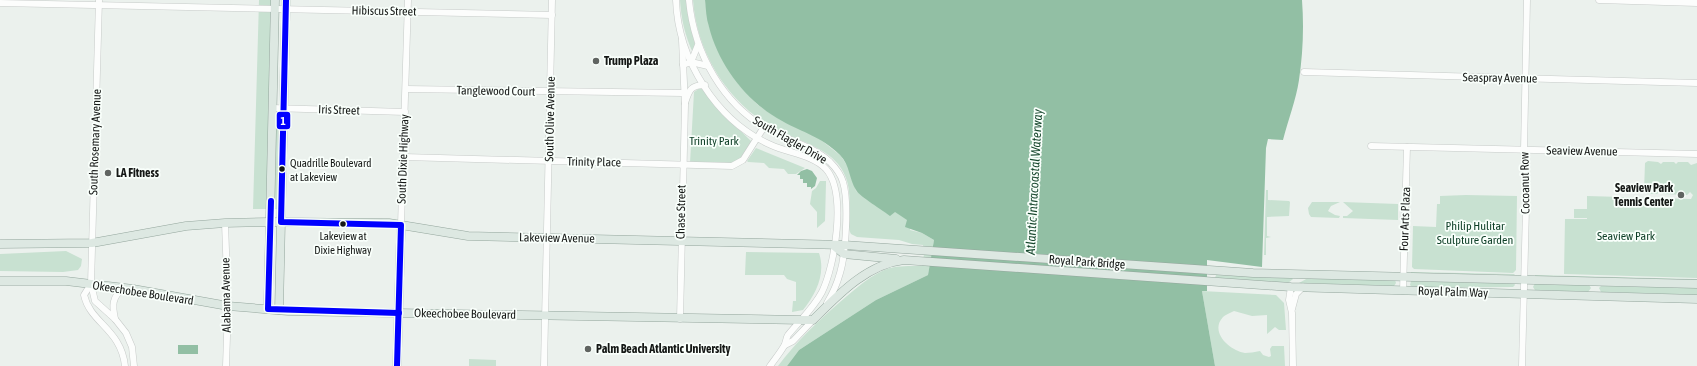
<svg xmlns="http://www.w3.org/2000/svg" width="1697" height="366" font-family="'Asap Condensed',sans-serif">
	<rect width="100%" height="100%" fill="#ebf1ed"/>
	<!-- green -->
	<g fill="#c8e1d1">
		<polygon points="259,0 273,0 270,118 278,127 277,209 253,209"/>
		<path d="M680,0h6l2,16 7,28 -2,9c-8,-17 -12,-35 -13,-53z"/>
		<path d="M693,0h12l4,27 30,58 19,20 24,16 34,15 25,20 10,16 5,19 34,24 8,-8 15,12 -3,11 12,3 12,7 -6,35 -52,25 -77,50 -12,16h-9c18,-24 39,-44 62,-64 13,-11 27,-24 42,-31 12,-6 27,-5 40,-5l2,-12 -1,-9 -11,-1 -13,-4 -42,-3 -6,-3c-3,-5 -2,-12 -2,-18 1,-19 2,-36 -11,-52 -14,-17 -39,-23 -58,-33 -50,-24 -83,-76 -87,-131z"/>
		<polygon points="700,88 702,89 716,107 752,142 741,158 731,164 690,163 694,92"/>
		<polygon points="756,148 805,168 796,174 788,174 784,169 769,168 764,163 748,162 747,161"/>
		<polygon points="1648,161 1658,162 1661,164 1663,162 1674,162 1676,164 1678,162 1688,162 1691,165 1697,163 1697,278 1564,274 1565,219 1587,219 1587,216 1587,218 1574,218 1574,209 1587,209 1587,196 1691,199 1693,195 1690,192 1687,195 1663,194 1660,191 1657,194 1647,194 1644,191 1645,163"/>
		<polygon points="820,181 826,181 826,183 825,221 817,228 817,212 810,204 812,191 816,188"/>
		<polygon points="1266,190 1268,190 1268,200 1289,201 1290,202 1289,216 1267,217 1267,236 1271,237 1266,238 1266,255 1264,255"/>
		<polygon points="1466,195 1517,196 1516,270 1513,273 1414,269 1412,267 1413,226 1436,227 1437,204 1440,204 1440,196"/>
		<polygon points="1312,202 1340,202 1331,206 1328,211 1335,215 1340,216 1339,218 1311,217 1309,214 1308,208"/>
		<polygon points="1343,202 1398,204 1398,220 1343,218 1343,216 1347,216 1353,211"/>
		<polygon points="66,251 82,259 81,266 78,270 63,272 0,271 0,254"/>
		<path d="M746,252l73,1c7,21 -3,41 -16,57l-11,2 1,-11h3v-19l-9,-3 -3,-4h-39z"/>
		<polygon points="1411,272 1514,274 1515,275 1411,273"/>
		<polygon points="1216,275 1292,278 1293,279 1288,283 1215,278"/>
		<polygon points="1535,275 1697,279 1697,281 1535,276"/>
		<polygon points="1308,278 1395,280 1396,283 1394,286 1299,283"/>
		<path d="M1411,281l103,2 1,2 -2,2c-34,0 -67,1 -101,0l-2,-2z"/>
		<polygon points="1535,283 1589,285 1591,288 1588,292 1535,290 1533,287"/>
		<polygon points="1601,286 1697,287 1697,295 1601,292 1599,288"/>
		<path d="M1202,291l74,4 8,8 2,27h-7l-4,-3 -8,7v-19l-15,1 -18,-5c-4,2 -9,4 -11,6 -14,15 7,34 22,36 4,0 10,-1 15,-2l3,4 6,2 2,-1 -1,-7 2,-3h12l1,20h-70z"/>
		<polygon points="469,359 496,360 496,366 469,366"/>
	</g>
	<!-- water -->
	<g fill="#92bfa4">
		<path d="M705,0h597c2,26 1,54 -3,80 -3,20 -11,40 -16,60l-15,-1 -2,9 -4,119 -55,-7v31h-5l13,75h-428l12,-16 77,-50 52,-25 6,-35 -12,-7 -17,-6 2,-7 -12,-8 -5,4c-6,-5 -31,-20 -34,-26 -7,-11 -6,-25 -16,-35 -20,-19 -36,-22 -58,-34 -35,-19 -63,-55 -73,-94 -3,-9 -3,-18 -4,-27z"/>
		<polygon points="807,169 812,171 817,178 815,186 811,189 811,187 807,187 807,183 803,183 803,179 800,179 800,175 797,175 801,171"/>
		<rect x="178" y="345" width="20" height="9"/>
	</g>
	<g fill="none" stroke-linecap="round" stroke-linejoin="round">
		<defs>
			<g id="minor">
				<polyline points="99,0 91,284 95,301 115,319 126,333 132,347 134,366"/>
				<path d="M676,0c2,59 40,121 95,145 17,8 42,10 55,24 21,24 9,96 -4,123 -9,17 -22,28 -34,43 -2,3 -2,8 -4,11 -4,7 -9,13 -14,20"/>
				<path d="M689,0c5,53 34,106 82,131 19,10 43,16 59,31 5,5 11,13 13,20 6,19 3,71 -3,91 -3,11 -7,20 -13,30"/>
				<polyline points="1599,0 1697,3"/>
				<polyline points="0,3 552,15"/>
				<polyline points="691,62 698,45"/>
				<polyline points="683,65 691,62 708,66"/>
				<polyline points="1304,72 1697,83"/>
				<polyline points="406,89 683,93"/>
				<path d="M685,103c4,-12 5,-18 20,-18"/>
				<polyline points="272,108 405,112"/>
				<polyline points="1371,146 1697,154"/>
				<polyline points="404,157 732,166 743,160 764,127"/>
				<polyline points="225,223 228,306 226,366"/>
				<polyline points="401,225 408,0"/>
				<path d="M91,284l-7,11c6,28 37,34 41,71"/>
				<polyline points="1291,287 1289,300 1292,313 1293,366"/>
				<polyline points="1403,291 1407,147"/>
				<polyline points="1292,309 1296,294 1303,287"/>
				<path d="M115,319c-3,-14 -3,-21 8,-31"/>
				<polyline points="680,319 685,105 682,40"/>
				<polyline points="785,345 793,341 813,320"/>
				<polyline points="544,366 552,0"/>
				<polyline points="1522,366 1526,208 1524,150 1527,0"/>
			</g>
			<g id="major">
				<polyline points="0,244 92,243 186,226 225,223 270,222 389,223 468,236 844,245 1253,273 1697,284"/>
				<polyline points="834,246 844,254 896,259"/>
				<path d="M0,281h66l67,8 95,17 60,5 514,9h11c25,-25 54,-56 91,-60l387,27 406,12"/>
				<polyline points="268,309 275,0"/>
				<polyline points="279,310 286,0"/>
				<polyline points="397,366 401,225"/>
			</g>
		</defs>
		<!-- minor casing -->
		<use href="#minor" stroke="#c7cbc9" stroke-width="7"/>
		<!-- major casing -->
		<use href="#major" stroke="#94a69d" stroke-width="9"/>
		<!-- minor -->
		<use href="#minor" stroke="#fcfdfc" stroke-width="6"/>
		<!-- major -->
		<use href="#major" stroke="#dde8e2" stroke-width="8"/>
		<defs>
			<g id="bus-1">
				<polyline points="286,0 281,222 401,225 397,366"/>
				<polyline points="271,201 268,309 399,313"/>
			</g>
		</defs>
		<!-- bus-1 casing -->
		<use href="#bus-1" stroke="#f9fffb" stroke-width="9"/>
		<!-- bus-1 -->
		<use href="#bus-1" stroke="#00f" stroke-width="6"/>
	</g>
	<!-- markers -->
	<g fill="#606461" stroke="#f9fffb" stroke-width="1.5">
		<circle cx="596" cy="61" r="4"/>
		<circle cx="108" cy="173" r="4"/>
		<circle cx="1681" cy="195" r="4"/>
		<circle cx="588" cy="349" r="4"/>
	</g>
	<g fill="#151816" stroke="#f9fffb" stroke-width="1.5">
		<circle cx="282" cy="169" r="3.5"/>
		<circle cx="343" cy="224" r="3.5"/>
	</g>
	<g text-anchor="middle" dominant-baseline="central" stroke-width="3.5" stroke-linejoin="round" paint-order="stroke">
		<!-- bus labels -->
		<g font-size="11" fill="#151816" stroke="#f9fffb" text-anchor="start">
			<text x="290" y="163">Quadrille Boulevard<tspan x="290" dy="14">at Lakeview</tspan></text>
			<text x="343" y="236" text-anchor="middle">Lakeview at<tspan x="343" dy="14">Dixie Highway</tspan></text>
		</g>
		<!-- street labels -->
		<g font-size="12" fill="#151816" stroke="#f9fffb">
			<text transform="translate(384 11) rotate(1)">Hibiscus Street</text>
			<text transform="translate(1500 78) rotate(1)">Seaspray Avenue</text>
			<text transform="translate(496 91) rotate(1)">Tanglewood Court</text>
			<text transform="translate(339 110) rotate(2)">Iris Street</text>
			<text transform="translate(550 119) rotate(-89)">South Olive Avenue</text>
			<text transform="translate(790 140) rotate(30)">South Flagler Drive</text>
			<text transform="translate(95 142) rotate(-88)">South Rosemary Avenue</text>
			<text transform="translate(1582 151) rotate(1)">Seaview Avenue</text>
			<text transform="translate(403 159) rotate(-88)">South Dixie Highway</text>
			<text transform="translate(594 162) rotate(1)">Trinity Place</text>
			<text transform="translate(1525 183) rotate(-91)">Cocoanut Row</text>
			<text transform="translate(681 212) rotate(-89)">Chase Street</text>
			<text transform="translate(1405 219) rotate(-88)">Four Arts Plaza</text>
			<text transform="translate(557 238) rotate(1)">Lakeview Avenue</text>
			<text transform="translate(1087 262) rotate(4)">Royal Park Bridge</text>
			<text transform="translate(1453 292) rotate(2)">Royal Palm Way</text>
			<text transform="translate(143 293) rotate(9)">Okeechobee Boulevard</text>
			<text transform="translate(226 295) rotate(-91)">Alabama Avenue</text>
			<text transform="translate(465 314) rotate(1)">Okeechobee Boulevard</text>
		</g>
		<!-- poi labels -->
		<g font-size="12" font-weight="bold" fill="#151816" stroke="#f9fffb" text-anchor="start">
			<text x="604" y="61">Trump Plaza</text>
			<text x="116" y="173">LA Fitness</text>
			<text x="1673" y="188" text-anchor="end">Seaview Park<tspan x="1673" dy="14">Tennis Center</tspan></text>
			<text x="596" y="349">Palm Beach Atlantic University</text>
		</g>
		<!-- park labels -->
		<g font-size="12" fill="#0d3e26" stroke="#f9fffb">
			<text x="714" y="141">Trinity Park</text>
			<text x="1475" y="226">Philip Hulitar<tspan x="1475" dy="14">Sculpture Garden</tspan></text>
			<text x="1626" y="236">Seaview Park</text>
		</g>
		<!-- water labels -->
		<g font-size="13" font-style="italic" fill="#18482e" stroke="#f9fffb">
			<text transform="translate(1034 182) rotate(-87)">Atlantic Intracoastal Waterway</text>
		</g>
	</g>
	<rect stroke="#f9fffb" stroke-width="1.5" x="276" y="111" width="15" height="19" rx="4" fill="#00f"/>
	<g font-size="11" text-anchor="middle" font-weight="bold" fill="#fff">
		<text x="283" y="125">1</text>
	</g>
</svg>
